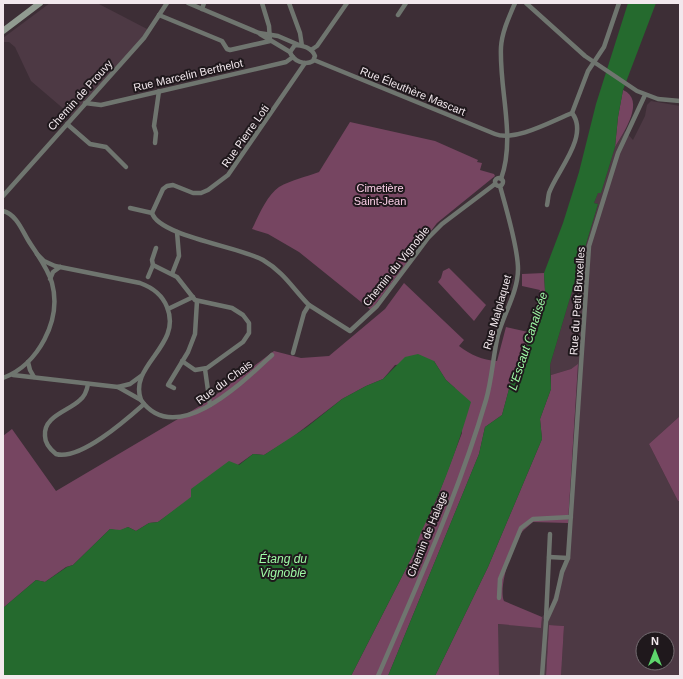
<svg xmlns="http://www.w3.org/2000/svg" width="683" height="679" font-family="Helvetica,sans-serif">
	<rect width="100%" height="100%" fill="#3d2e36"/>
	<!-- built -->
	<g fill="#4d3944" fill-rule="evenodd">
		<polygon points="50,3 97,3 149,30 72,116 31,81 15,47 9,42 3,42 3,38"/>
		<path d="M651,101l29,5v310l-31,28 29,57h2v175h-119l3,-50 -15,-1 -3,51h-47l-2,-52 44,3 1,-10 8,-9 17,-54 11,-189 -7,4 -20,6 -1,-10 48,-161 -4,-1 4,-11 3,1 14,-46 10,-16 8,9 12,-24 2,-11zM643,639h24v24h-24z"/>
	</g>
	<!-- green -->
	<g fill="#764561">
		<path d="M623,90c23,10 1,42 -8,57l3,-30z"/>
		<path d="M350,122l85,19 43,19 -1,2 5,1 -2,7 14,4 1,2 -58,47 -66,87 -72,-58 -31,-18 -16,-5c6,-12 15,-34 27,-42 12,-7 27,-10 40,-15z"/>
		<polygon points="449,268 486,305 474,321 438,282 441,278 443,271"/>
		<path d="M544,273l1,18 -21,64 -11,19 -11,41 -17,12 -6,27 -91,222h-37l64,-125 3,-15 18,-35 26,-68 -7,-45 -9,-8 -12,-19 -39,4 -12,14 -17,7 -24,13 -52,40 -26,16 -11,-1 -95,68 -9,1 -13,8 -8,-4 -8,4 -10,-2 -37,36 -7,2 -21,15 -9,-2 -33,28v-172l9,-7 44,62 149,-88 69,-52 27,7 28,-2 56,-47 19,-26 60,57 -5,6c12,9 23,14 38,15l9,-34 22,5 12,-42 -18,-4v-12z"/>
		<path d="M578,364l-10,159 -35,-1c-4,4 -9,7 -12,11 -9,11 -23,55 -17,68l38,16 -1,11 -43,-4 1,52h-64l53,-109 54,-128 -2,-20 11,-30v-14l20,-6z"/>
		<polygon points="680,416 680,501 678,501 649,444"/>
		<polygon points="549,625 564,626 561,676 546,676"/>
	</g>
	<!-- water -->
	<g fill="#256a2e">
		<polygon points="628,3 656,3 623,90 618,117 615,147 601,193 598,193 594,203 598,204 550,365 551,389 540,419 542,439 488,567 435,676 388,676 479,454 485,427 502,415 513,374 524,355 545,291 544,273 563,223 579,172 596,104"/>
		<path d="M418,354l16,7 12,19 25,22c-10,33 -21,67 -35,98 -7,18 -17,32 -21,51l-64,125h-348v-68l33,-28 9,2 22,-15 6,-2 37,-36 10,1 8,-3 8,4 13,-8 9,-1 33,-25v-8l38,-28 10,4 14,-11 11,1 43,-28 35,-28 24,-13 17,-7 22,-22z"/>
	</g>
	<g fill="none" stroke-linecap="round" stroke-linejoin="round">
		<!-- minor -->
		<g stroke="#6f756f" stroke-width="4.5">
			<polyline points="188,3 259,33 278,36 299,45"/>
			<polyline points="289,3 300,33 302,46"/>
			<polyline points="526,3 585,56 637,91 658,99 680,101"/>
			<polyline points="202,9 204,3"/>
			<polyline points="159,15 222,41 227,49 230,50 270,41 269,26 262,3"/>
			<polyline points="398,15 406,3"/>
			<polyline points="260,34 290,52"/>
			<path d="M295,45c8,0 17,3 20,11l-2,5c-8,5 -20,0 -23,-9z"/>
			<polyline points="311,50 317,46 347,3"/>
			<path d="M314,60l181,74c20,8 57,-13 77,-21l16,-42 16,-24 15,-44"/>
			<polyline points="85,103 101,105 286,62 293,57"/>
			<polyline points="67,124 90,144 106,147 126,167"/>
			<polyline points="155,143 156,133 154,126 159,91"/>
			<circle cx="499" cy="182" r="4"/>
			<path d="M501,179c15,-42 -2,-89 0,-132 1,-15 8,-30 14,-44"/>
			<polyline points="3,196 144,38 167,3"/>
			<path d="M547,205c1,-4 1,-8 2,-12 7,-21 41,-57 23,-80"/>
			<polyline points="130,208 152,213"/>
			<path d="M3,211c13,3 19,19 25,29 8,13 20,28 24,43 10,37 -14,82 -49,95"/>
			<path d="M37,254l7,7 11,5 85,17c11,4 22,11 27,24 16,39 -39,58 -26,93 35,49 103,-19 131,-45"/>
			<polyline points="153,265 177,277 195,300 232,308 243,315 249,323 249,333 243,342 207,368 195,370 182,361"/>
			<polyline points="172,274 179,256 177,232"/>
			<polyline points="148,277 153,265 152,260 156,248"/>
			<polyline points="50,279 53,272 60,267"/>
			<polyline points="309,305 350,331 377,306 428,238 442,224 495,184"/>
			<polyline points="168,309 193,297"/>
			<path d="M293,353l11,-40 5,-8c-16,-16 -24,-32 -46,-45 -23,-13 -104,-24 -111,-47l11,-24 4,-3 6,-1 20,8h8l7,-3 20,-15 77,-112"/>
			<polyline points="28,362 30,370 34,377"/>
			<polyline points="205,369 210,405"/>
			<polyline points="13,375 118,387 141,400"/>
			<path d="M88,384c-1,6 -3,12 -8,16 -11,11 -37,16 -35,36 0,7 6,14 11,18 24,7 71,-35 88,-50"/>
			<polyline points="118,387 130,384 141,376"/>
			<polyline points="174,388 168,385 188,352 195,334 197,301"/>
			<polyline points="549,557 568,558"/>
			<polyline points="499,598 500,579 521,528 533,519 571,517"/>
			<polyline points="546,619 550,534"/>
			<path d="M378,676c39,-91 80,-181 108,-276 6,-21 7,-44 12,-65 6,-22 20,-43 20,-66 0,-22 -12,-61 -18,-83"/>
			<polyline points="542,676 546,621 556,599 562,572 568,558 589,246 618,153 645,95"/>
		</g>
		<!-- secondary -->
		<polyline stroke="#919b91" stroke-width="6" points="3,31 40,3"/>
	</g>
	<g text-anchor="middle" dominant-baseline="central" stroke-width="4" stroke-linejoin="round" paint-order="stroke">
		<!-- street labels -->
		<g font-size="11" fill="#f2e8ed" stroke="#1f181c">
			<text transform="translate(188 75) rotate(-13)">Rue Marcelin Berthelot</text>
			<text transform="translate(413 91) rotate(22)">Rue Éleuthère Mascart</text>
			<text transform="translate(80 95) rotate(-48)">Chemin de Prouvy</text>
			<text transform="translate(245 136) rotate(-55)">Rue Pierre Loti</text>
			<text transform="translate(396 266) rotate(-51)">Chemin du Vignoble</text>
			<text transform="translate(577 301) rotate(-86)">Rue du Petit Bruxelles</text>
			<text transform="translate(497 312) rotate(-74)">Rue Malplaquet</text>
			<text transform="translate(224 382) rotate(-36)">Rue du Chais</text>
			<text transform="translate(427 534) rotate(-68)">Chemin de Halage</text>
		</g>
		<!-- park labels -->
		<g font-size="11" fill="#facee6" stroke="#1f181c">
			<text x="380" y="188">Cimetière<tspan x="380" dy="13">Saint-Jean</tspan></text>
		</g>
		<!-- water labels -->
		<g font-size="12" font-style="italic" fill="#9efaa5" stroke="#1f181c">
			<text transform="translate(528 341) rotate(-72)">L'Escaut Canalisée</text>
			<text x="283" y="559">Étang du<tspan x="283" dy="14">Vignoble</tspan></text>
		</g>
	</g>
	<!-- border -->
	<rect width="683" height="679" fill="none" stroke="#f2e8ed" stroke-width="8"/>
	<!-- north arrow -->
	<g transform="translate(655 651)"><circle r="19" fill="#1f181c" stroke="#736b70"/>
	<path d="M0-3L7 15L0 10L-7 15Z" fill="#5ed56c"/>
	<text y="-6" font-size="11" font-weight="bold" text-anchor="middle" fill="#f2e8ed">N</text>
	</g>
</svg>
